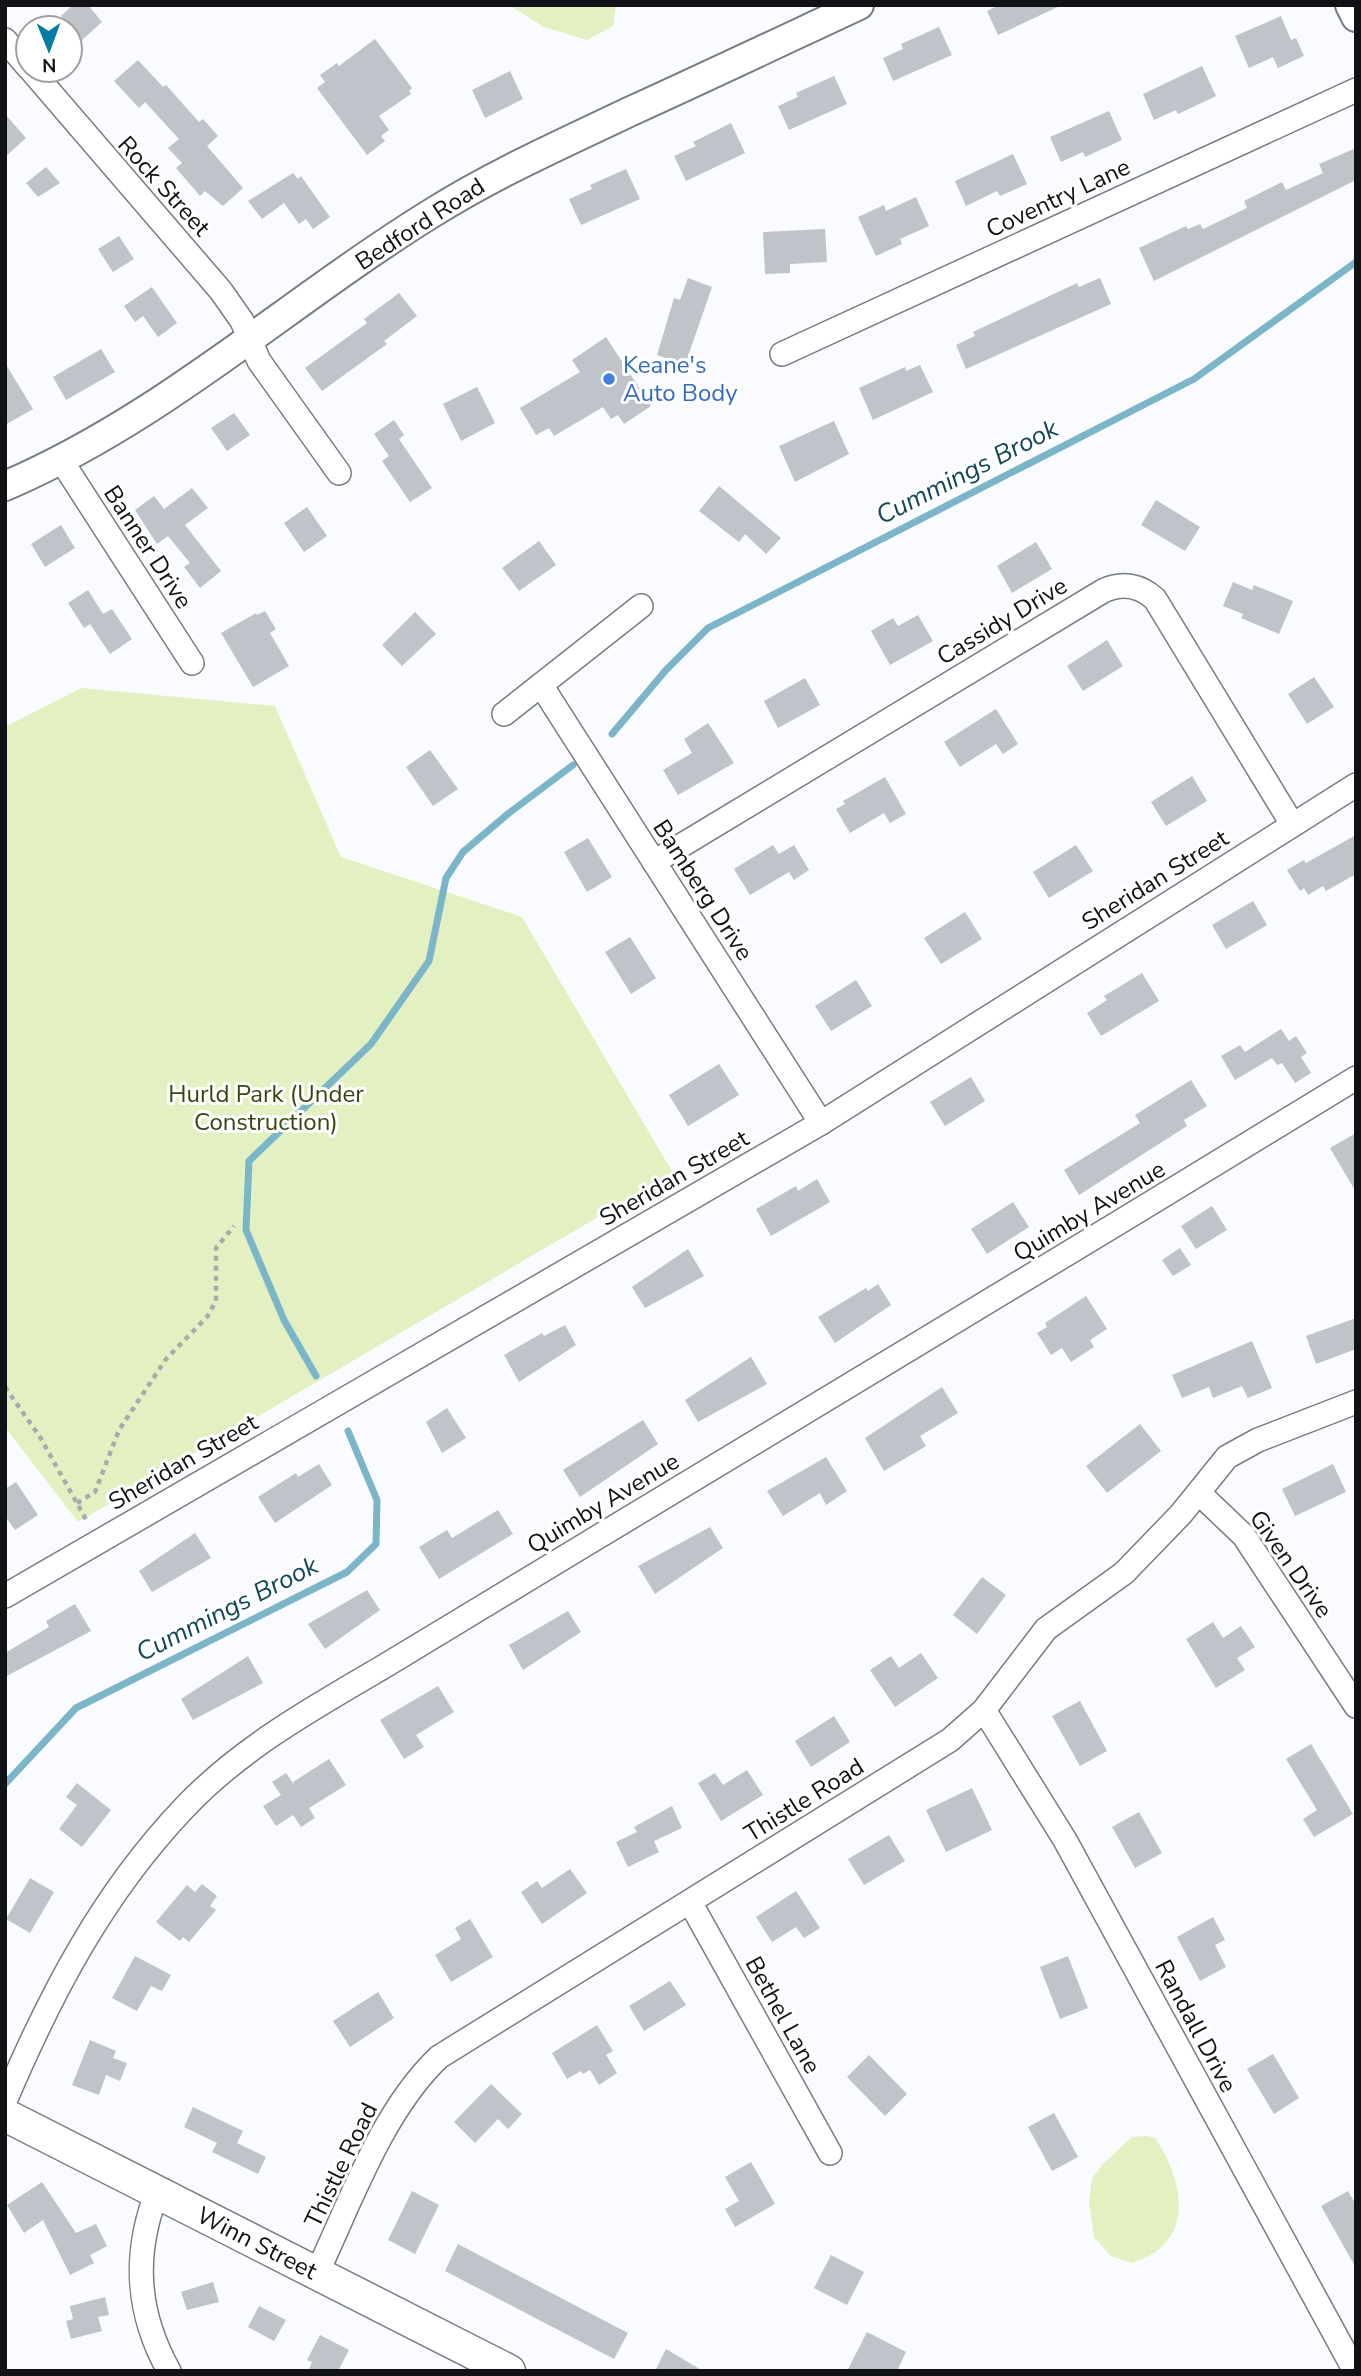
<svg xmlns="http://www.w3.org/2000/svg" width="1361" height="2376" font-family="'Nunito Sans',sans-serif">
	<rect width="100%" height="100%" fill="#f9fbfe"/>
	<!-- green -->
	<g fill="#e2f0c2">
		<polygon points="509,5 616,5 613,26 587,40 544,27"/>
		<polygon points="81,688 275,706 341,857 522,917 673,1173 78,1522 5,1427 5,727"/>
		<path d="M1147,2136l8,2c30,44 41,106 -24,125l-20,-7 -17,-19 -5,-35 3,-23 11,-15 29,-27z"/>
	</g>
	<g fill="none" stroke-linecap="round" stroke-linejoin="round">
		<!-- stream -->
		<g stroke="#7ab6c7" stroke-width="7">
			<polyline points="612,734 666,670 708,628 1194,379 1356,262"/>
			<polyline points="316,1376 284,1320 246,1230 249,1161 371,1044 429,961 446,878 463,852 509,813 573,765"/>
			<polyline points="5,1784 76,1708 347,1572 376,1544 377,1500 348,1431"/>
		</g>
	</g>
	<!-- building -->
	<g fill="#bfc4ca">
		<polygon points="73,5 88,5 102,22 82,40 61,16"/>
		<polygon points="999,5 1062,5 998,35 987,11"/>
		<polygon points="1281,16 1291,40 1296,38 1304,56 1278,68 1273,57 1249,68 1235,36"/>
		<polygon points="939,27 952,55 893,81 883,58 903,49 901,44"/>
		<polygon points="375,39 412,88 409,91 411,94 379,116 389,130 381,136 385,141 367,155 317,88 325,82 320,75 337,63 339,66"/>
		<polygon points="138,60 163,87 166,85 199,122 203,119 218,136 207,146 243,188 223,206 205,191 200,196 176,168 182,163 168,148 179,139 145,102 139,108 114,81"/>
		<polygon points="1202,66 1216,96 1178,114 1176,110 1154,120 1143,94"/>
		<polygon points="510,71 523,99 485,118 472,90"/>
		<polygon points="834,76 847,104 789,130 778,106 798,97 796,93"/>
		<polygon points="1109,111 1122,140 1085,157 1083,152 1061,162 1050,137"/>
		<polygon points="5,114 26,138 5,157"/>
		<polygon points="731,123 745,153 686,181 674,156 696,146 693,142"/>
		<polygon points="1356,148 1356,180 1154,281 1139,248 1186,226 1188,229 1200,224 1203,229 1247,208 1244,201 1282,182 1286,190 1323,173 1319,164"/>
		<polygon points="1013,154 1027,184 1000,196 997,191 966,206 955,181"/>
		<polygon points="46,167 60,183 38,197 26,183"/>
		<polygon points="626,169 640,199 581,225 569,199 592,189 590,185"/>
		<polygon points="293,173 298,179 301,176 330,217 313,229 306,219 299,224 284,203 262,219 248,201"/>
		<polygon points="916,197 929,226 900,239 902,244 876,256 858,217 884,205 886,211"/>
		<polygon points="825,229 827,262 790,264 790,273 765,274 763,232"/>
		<polygon points="119,236 134,259 113,272 98,249"/>
		<polygon points="688,278 712,287 685,365 657,355 674,298 680,300"/>
		<polygon points="1100,278 1111,304 966,369 956,345 975,336 973,332 1077,283 1079,287"/>
		<polygon points="152,287 177,323 158,337 143,316 135,322 124,306"/>
		<polygon points="399,293 417,316 384,341 387,344 322,391 305,368 367,323 364,319"/>
		<polygon points="606,337 651,406 624,424 618,415 611,419 603,407 554,436 549,428 536,435 520,408 580,372 572,360"/>
		<polygon points="101,349 115,372 66,400 53,377"/>
		<polygon points="5,363 33,409 5,425"/>
		<polygon points="920,365 933,392 873,420 859,388 905,367 906,371"/>
		<polygon points="477,387 495,423 461,441 443,404"/>
		<polygon points="234,413 250,435 227,451 211,428"/>
		<polygon points="394,420 404,435 399,439 432,488 410,502 382,461 389,456 374,434"/>
		<polygon points="834,421 849,454 795,482 779,446"/>
		<polygon points="719,486 781,538 766,554 745,534 739,542 699,511"/>
		<polygon points="192,488 208,508 185,525 221,571 200,588 184,567 190,563 168,536 157,544 135,510 154,496 164,509"/>
		<polygon points="1156,500 1200,527 1185,551 1141,525"/>
		<polygon points="307,507 327,536 304,552 284,523"/>
		<polygon points="61,525 75,548 45,567 31,544"/>
		<polygon points="539,541 556,565 519,591 502,568"/>
		<polygon points="1036,542 1052,569 1012,593 997,566"/>
		<polygon points="1233,582 1252,590 1254,585 1293,601 1279,634 1241,618 1243,614 1223,606"/>
		<polygon points="88,590 103,614 112,609 132,639 110,654 90,624 84,628 68,603"/>
		<polygon points="265,611 276,629 270,633 289,666 253,687 221,633 256,613 257,615"/>
		<polygon points="415,612 436,634 402,666 382,645"/>
		<polygon points="918,615 933,641 890,665 871,631 893,618 898,626"/>
		<polygon points="1107,640 1123,666 1083,691 1067,666"/>
		<polygon points="1314,677 1334,707 1307,724 1288,694"/>
		<polygon points="805,678 820,705 778,728 764,701"/>
		<polygon points="996,709 1018,744 1003,754 996,744 960,767 944,742"/>
		<polygon points="708,723 734,763 678,795 663,770 692,753 684,739"/>
		<polygon points="430,750 458,789 433,806 406,767"/>
		<polygon points="1192,776 1207,801 1166,826 1151,802"/>
		<polygon points="885,777 906,814 890,823 884,813 850,833 836,809 845,804 843,801"/>
		<polygon points="1356,835 1356,874 1326,891 1323,886 1308,895 1304,888 1300,891 1287,870 1304,860 1306,863"/>
		<polygon points="588,838 612,877 587,892 564,852"/>
		<polygon points="773,845 779,854 794,845 809,870 794,880 789,872 750,895 734,869"/>
		<polygon points="1076,845 1093,871 1049,898 1033,872"/>
		<polygon points="1253,901 1267,925 1226,949 1212,925"/>
		<polygon points="965,912 982,939 941,964 924,938"/>
		<polygon points="630,937 656,978 631,994 605,952"/>
		<polygon points="1142,973 1159,1001 1101,1036 1087,1013 1107,1000 1104,996"/>
		<polygon points="856,980 872,1006 831,1031 815,1006"/>
		<polygon points="1281,1029 1289,1041 1296,1036 1307,1053 1301,1057 1311,1073 1295,1083 1282,1063 1277,1065 1272,1058 1235,1080 1221,1056 1240,1045 1245,1052"/>
		<polygon points="719,1064 739,1095 688,1126 669,1095"/>
		<polygon points="971,1077 985,1101 945,1126 930,1102"/>
		<polygon points="1191,1080 1207,1106 1184,1120 1187,1126 1079,1195 1064,1170 1140,1123 1135,1115"/>
		<polygon points="1356,1133 1356,1192 1330,1148"/>
		<polygon points="817,1179 830,1202 771,1236 756,1209 796,1186 798,1191"/>
		<polygon points="1013,1202 1029,1227 987,1254 971,1229"/>
		<polygon points="1212,1206 1227,1230 1196,1249 1181,1226"/>
		<polygon points="1180,1248 1191,1265 1173,1276 1162,1260"/>
		<polygon points="688,1249 704,1276 645,1308 632,1287"/>
		<polygon points="878,1284 891,1305 835,1343 818,1317 866,1288 868,1291"/>
		<polygon points="1086,1296 1107,1329 1090,1340 1094,1347 1071,1362 1062,1348 1051,1355 1037,1333 1047,1327 1045,1323"/>
		<polygon points="1356,1318 1356,1349 1316,1364 1306,1336"/>
		<polygon points="565,1325 576,1345 519,1382 504,1355 542,1333 544,1336"/>
		<polygon points="1252,1341 1272,1388 1248,1398 1242,1386 1213,1398 1209,1387 1182,1398 1172,1375"/>
		<polygon points="751,1357 767,1384 698,1422 685,1400"/>
		<polygon points="942,1387 958,1413 920,1436 926,1446 884,1471 865,1438"/>
		<polygon points="447,1408 466,1438 442,1453 426,1422"/>
		<polygon points="643,1420 658,1444 580,1497 563,1470"/>
		<polygon points="1140,1424 1161,1451 1107,1493 1086,1466"/>
		<polygon points="826,1457 847,1491 826,1505 820,1493 783,1516 767,1491"/>
		<polygon points="319,1464 332,1485 275,1523 258,1497 296,1473 298,1477"/>
		<polygon points="1333,1464 1346,1492 1295,1516 1282,1489"/>
		<polygon points="16,1482 38,1515 15,1530 5,1516 5,1489"/>
		<polygon points="498,1510 513,1534 439,1579 419,1547 447,1530 452,1538"/>
		<polygon points="710,1527 723,1548 655,1594 638,1566"/>
		<polygon points="195,1533 211,1558 152,1592 139,1571"/>
		<polygon points="982,1577 1006,1595 977,1634 953,1615"/>
		<polygon points="367,1590 380,1610 325,1649 308,1624"/>
		<polygon points="75,1604 91,1631 5,1677 5,1653 49,1627 46,1621"/>
		<polygon points="568,1611 581,1632 523,1670 509,1645"/>
		<polygon points="1213,1622 1223,1638 1241,1626 1255,1647 1237,1658 1245,1670 1216,1688 1186,1639"/>
		<polygon points="921,1653 938,1678 895,1707 870,1670 891,1656 899,1668"/>
		<polygon points="248,1656 263,1683 193,1720 181,1699"/>
		<polygon points="438,1686 454,1712 416,1735 424,1747 404,1759 380,1720"/>
		<polygon points="1080,1701 1107,1751 1080,1766 1052,1716"/>
		<polygon points="834,1716 850,1742 811,1767 795,1741"/>
		<polygon points="1311,1744 1353,1814 1314,1837 1303,1819 1317,1810 1286,1759"/>
		<polygon points="329,1759 346,1785 309,1808 315,1818 301,1827 293,1815 276,1826 263,1806 281,1795 272,1782 286,1773 295,1786 293,1782"/>
		<polygon points="747,1770 763,1795 721,1821 698,1783 715,1773 723,1785"/>
		<polygon points="77,1783 111,1810 82,1847 59,1829 77,1805 66,1797"/>
		<polygon points="972,1788 992,1830 946,1852 926,1810"/>
		<polygon points="672,1806 682,1828 654,1841 659,1852 628,1867 616,1842 637,1832 634,1827"/>
		<polygon points="1139,1812 1162,1853 1135,1868 1112,1827"/>
		<polygon points="889,1835 905,1861 864,1885 848,1859"/>
		<polygon points="570,1869 587,1893 542,1924 521,1892 537,1881 542,1888"/>
		<polygon points="30,1878 54,1892 30,1933 6,1919"/>
		<polygon points="202,1884 217,1896 210,1906 216,1910 189,1942 183,1937 180,1941 156,1922 187,1885 195,1892"/>
		<polygon points="796,1891 820,1928 804,1938 796,1927 772,1942 756,1917"/>
		<polygon points="1213,1917 1225,1940 1215,1945 1226,1967 1200,1981 1177,1937"/>
		<polygon points="470,1919 493,1957 451,1982 435,1955 461,1939 455,1928"/>
		<polygon points="135,1956 171,1975 162,1991 151,1986 137,2011 112,1998"/>
		<polygon points="1068,1956 1088,2008 1060,2019 1040,1967"/>
		<polygon points="670,1981 686,2005 644,2031 629,2006"/>
		<polygon points="378,1992 394,2018 350,2047 333,2021"/>
		<polygon points="597,2025 613,2051 606,2055 617,2073 599,2085 590,2070 583,2074 581,2071 567,2079 552,2053"/>
		<polygon points="90,2040 116,2051 113,2058 127,2063 120,2081 106,2075 99,2095 72,2085"/>
		<polygon points="1273,2054 1299,2098 1274,2114 1247,2069"/>
		<polygon points="869,2055 907,2094 885,2116 847,2077"/>
		<polygon points="491,2084 522,2114 508,2129 498,2119 475,2143 454,2122"/>
		<polygon points="193,2107 243,2131 237,2143 266,2157 258,2174 212,2152 217,2143 184,2127"/>
		<polygon points="1054,2113 1078,2157 1052,2171 1028,2127"/>
		<polygon points="751,2162 775,2204 735,2227 725,2209 739,2201 725,2177"/>
		<polygon points="42,2182 76,2233 96,2224 107,2246 90,2255 94,2263 70,2275 43,2220 24,2233 7,2205"/>
		<polygon points="412,2191 439,2205 415,2254 388,2240"/>
		<polygon points="1348,2191 1356,2205 1356,2268 1321,2206"/>
		<polygon points="458,2244 628,2333 614,2359 445,2271"/>
		<polygon points="831,2255 864,2272 847,2305 814,2288"/>
		<polygon points="213,2282 219,2302 187,2310 181,2292"/>
		<polygon points="105,2297 109,2315 98,2317 102,2331 71,2339 66,2321 73,2319 70,2306"/>
		<polygon points="259,2306 286,2320 274,2341 248,2327"/>
		<polygon points="867,2332 906,2352 897,2371 847,2371"/>
		<polygon points="320,2335 349,2350 338,2371 308,2371 312,2362 307,2360"/>
		<polygon points="666,2349 703,2371 655,2371"/>
	</g>
	<g fill="none" stroke-linecap="round" stroke-linejoin="round">
		<defs>
			<g id="minor">
				<polyline points="5,40 28,67"/>
				<polyline points="31,70 221,291 242,321 259,361 339,473"/>
				<polyline points="782,354 1356,90"/>
				<polyline points="61,460 192,663"/>
				<polyline points="541,685 821,1123"/>
				<polyline points="504,714 641,606"/>
				<path d="M654,862l449,-271c19,-9 37,-6 52,8l137,225"/>
				<polyline points="1199,1493 1244,1536 1356,1706"/>
				<polyline points="5,1596 821,1123 1356,785"/>
				<polyline points="984,1710 1065,1840 1355,2371"/>
				<polyline points="690,1902 830,2153"/>
				<path d="M5,2101c46,-108 98,-208 180,-294 56,-59 128,-99 198,-140 67,-40 133,-81 200,-121 259,-155 516,-311 773,-468"/>
				<path d="M157,2192c-24,62 -21,120 12,179"/>
				<path d="M317,2273c33,-70 65,-162 122,-216l511,-317 34,-30 62,-81 78,-56 57,-59 46,-57 31,-17 98,-38"/>
			</g>
			<g id="tertiary">
				<polyline points="1350,5 1356,17"/>
				<path d="M5,486c157,-67 283,-184 427,-273 62,-39 130,-69 197,-101 77,-35 153,-71 230,-107"/>
			</g>
			<polyline id="secondary" points="5,2115 509,2371"/>
		</defs>
		<!-- minor casing -->
		<use href="#minor" stroke="#787d82" stroke-width="26"/>
		<!-- tertiary casing -->
		<use href="#tertiary" stroke="#787d82" stroke-width="32"/>
		<!-- secondary casing -->
		<use href="#secondary" stroke="#787d82" stroke-width="35"/>
		<!-- path -->
		<g stroke="#a9abae" stroke-width="4.5" stroke-dasharray="5 5" stroke-linecap="butt">
			<polyline points="5,1387 40,1437 88,1523"/>
			<polyline points="77,1503 95,1492 119,1430 166,1359 207,1317 216,1301 216,1248 234,1226"/>
		</g>
		<!-- minor -->
		<use href="#minor" stroke="#fff" stroke-width="23"/>
		<!-- tertiary -->
		<use href="#tertiary" stroke="#fff" stroke-width="28"/>
		<!-- secondary -->
		<use href="#secondary" stroke="#fff" stroke-width="32"/>
	</g>
	<!-- markers -->
	<circle fill="#3f7fe0" stroke="#fff" stroke-width="2.5" cx="609" cy="379" r="7"/>
	<g text-anchor="middle" dominant-baseline="central" stroke-width="6" stroke-linejoin="round" paint-order="stroke">
		<!-- street labels -->
		<g font-size="24" fill="#111215" stroke="#fff">
			<text transform="translate(164 186) rotate(48)">Rock Street</text>
			<text transform="translate(1058 198) rotate(-25)">Coventry Lane</text>
			<text transform="translate(420 224) rotate(-33)">Bedford Road</text>
			<text transform="translate(148 547) rotate(57)">Banner Drive</text>
			<text transform="translate(1002 621) rotate(-31)">Cassidy Drive</text>
			<text transform="translate(1155 880) rotate(-32)">Sheridan Street</text>
			<text transform="translate(703 890) rotate(57)">Bamberg Drive</text>
			<text transform="translate(674 1178) rotate(-30)">Sheridan Street</text>
			<text transform="translate(1089 1211) rotate(-31)">Quimby Avenue</text>
			<text transform="translate(183 1462) rotate(-30)">Sheridan Street</text>
			<text transform="translate(603 1503) rotate(-31)">Quimby Avenue</text>
			<text transform="translate(1291 1564) rotate(55)">Given Drive</text>
			<text transform="translate(804 1800) rotate(-32)">Thistle Road</text>
			<text transform="translate(783 2015) rotate(61)">Bethel Lane</text>
			<text transform="translate(1196 2026) rotate(62)">Randall Drive</text>
			<text transform="translate(341 2165) rotate(-64)">Thistle Road</text>
			<text transform="translate(257 2243) rotate(27)">Winn Street</text>
		</g>
		<!-- shop labels -->
		<g font-size="24" fill="#366cbe" stroke="#fff" text-anchor="start">
			<text x="623" y="365">Keane's<tspan x="623" dy="28">Auto Body</tspan></text>
		</g>
		<!-- park labels -->
		<g font-size="24" fill="#39450e" stroke="#fff">
			<text x="266" y="1094">Hurld Park (Under<tspan x="266" dy="28">Construction)</tspan></text>
		</g>
		<!-- water labels -->
		<g font-size="26" font-style="italic" fill="#134855" stroke="#fff">
			<text transform="translate(967 472) rotate(-27)">Cummings Brook</text>
			<text transform="translate(227 1609) rotate(-27)">Cummings Brook</text>
		</g>
	</g>
	<!-- border -->
	<rect width="1361" height="2376" fill="none" stroke="#111215" stroke-width="14"/>
	<!-- north arrow -->
	<g transform="translate(49 49) rotate(179)"><circle r="33" fill="#ffffff" stroke="#a0a0a1" stroke-width="2"/>
	<path d="M0-5L12 26L0 18L-12 26Z" fill="#047ca4"/>
	<text y="-10" font-size="19" font-weight="bold" text-anchor="middle" fill="#111215">N</text>
	</g>
</svg>
